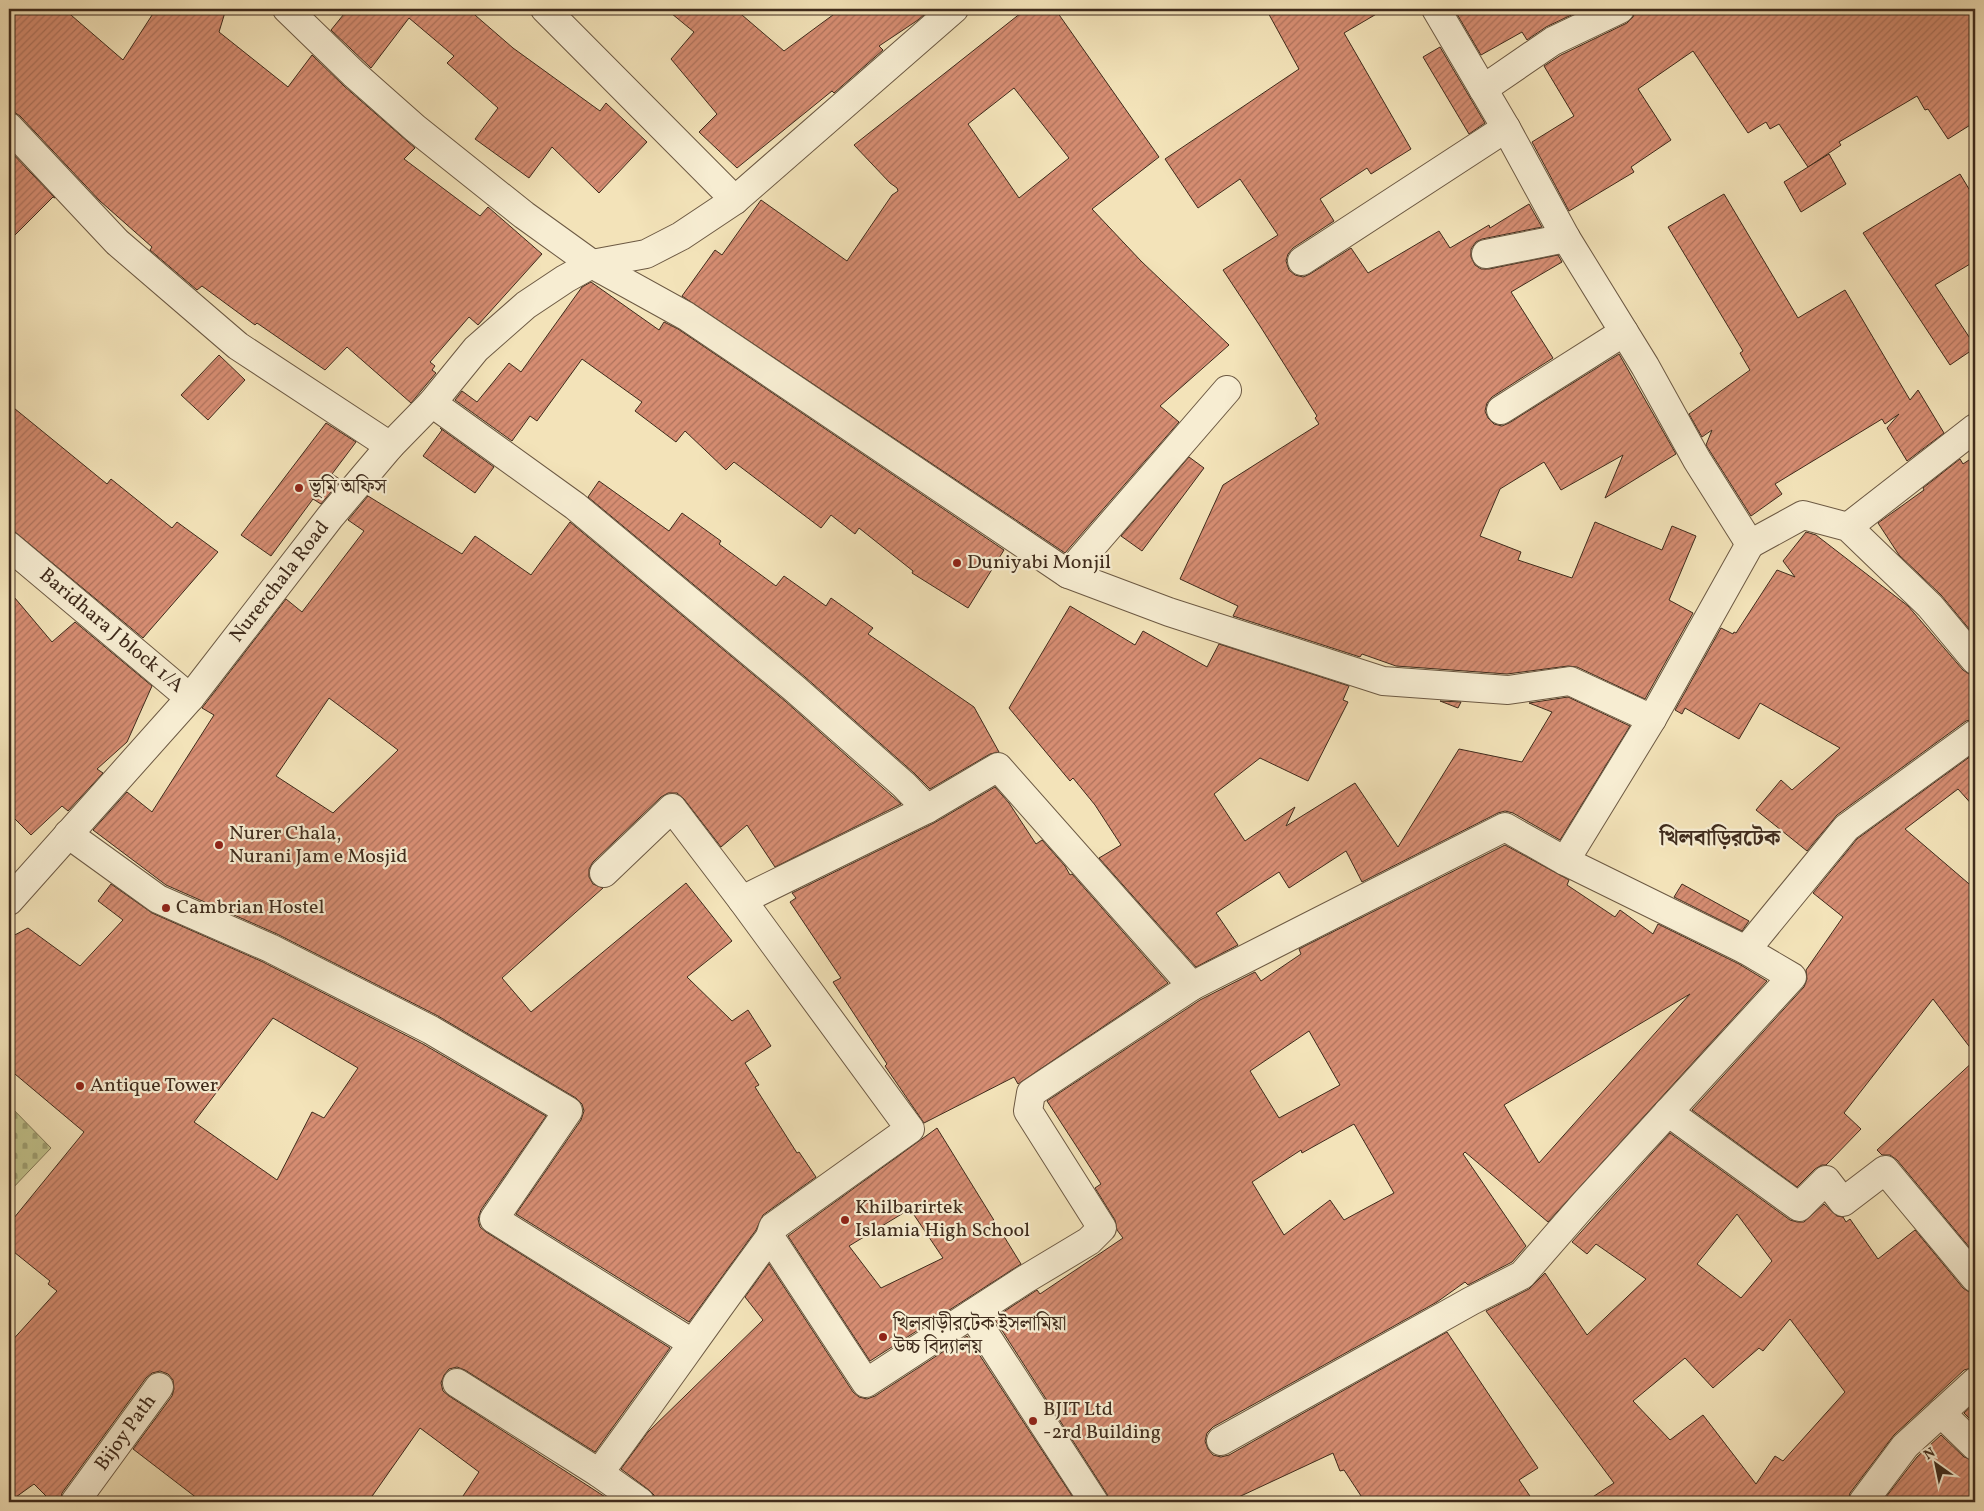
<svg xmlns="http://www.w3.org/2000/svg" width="1984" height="1511" font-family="Vollkorn,'Noto Serif Bengali',serif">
	<defs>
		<pattern id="cemetery-stones" width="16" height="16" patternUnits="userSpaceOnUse" patternTransform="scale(1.25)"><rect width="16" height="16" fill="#c1c28b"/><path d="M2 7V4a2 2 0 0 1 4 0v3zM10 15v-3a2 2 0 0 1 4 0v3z" fill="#9e9e71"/></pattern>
		<pattern id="building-hatch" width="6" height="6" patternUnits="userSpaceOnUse" patternTransform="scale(1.25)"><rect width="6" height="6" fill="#d68d72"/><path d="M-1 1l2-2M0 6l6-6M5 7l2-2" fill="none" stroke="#af735d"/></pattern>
	</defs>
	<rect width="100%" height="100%" fill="#f3e3b9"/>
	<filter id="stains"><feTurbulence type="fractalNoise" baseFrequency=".004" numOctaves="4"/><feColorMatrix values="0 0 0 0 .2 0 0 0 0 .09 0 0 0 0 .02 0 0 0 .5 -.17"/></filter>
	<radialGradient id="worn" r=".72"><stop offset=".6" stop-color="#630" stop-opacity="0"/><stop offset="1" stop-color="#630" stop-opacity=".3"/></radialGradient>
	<!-- cemetery -->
	<polygon fill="url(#cemetery-stones)" stroke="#807654" points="9,1105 51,1148 9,1192"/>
	<!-- building -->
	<g fill="url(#building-hatch)" stroke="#3f2b1c" fill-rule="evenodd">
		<polygon points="9,9 64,9 123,60 156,9 226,9 219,32 288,87 312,55 344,86 415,148 404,159 480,216 488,207 542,254 478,325 469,317 430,362 435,366 432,370 436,373 411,403 347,347 325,370 257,323 255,325 202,286 197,290 150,250 152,247 100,201 20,116 14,112 9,112"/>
		<polygon points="348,9 468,9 513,48 600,111 606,103 647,142 599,193 552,147 529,178 475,139 498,108 447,63 454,56 409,18 371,68 331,30"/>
		<polygon points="666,9 735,9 784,51 841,9 931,9 918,20 879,46 883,50 834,93 832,91 737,168 699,132 717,114 671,59 694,32"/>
		<path d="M1026,9h29l104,148 -67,52 49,52 88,84 -69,61 19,16 -114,131 -383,-257 33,-46 7,5 39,-55 86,61 45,-66 6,-4 -1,-3 -7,-5 -36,-38zM1014,88l55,70 -50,40 -51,-74z"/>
		<polygon points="1266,9 1385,9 1344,33 1411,149 1371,174 1367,168 1320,199 1334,221 1293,248 1288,254 1286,261 1289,270 1295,275 1303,277 1310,274 1351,248 1368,273 1439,231 1450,248 1489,225 1490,228 1529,204 1542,227 1482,239 1476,242 1471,249 1471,257 1475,265 1481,269 1489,269 1558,255 1562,262 1511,292 1553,358 1492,397 1487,403 1485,411 1488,418 1494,424 1502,426 1509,423 1619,354 1676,454 1605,498 1623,455 1561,490 1544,462 1500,489 1480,536 1521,552 1518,560 1572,578 1595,522 1662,550 1672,526 1696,536 1669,600 1693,613 1645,699 1577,667 1568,666 1507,674 1396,666 1362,654 1360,657 1233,616 1238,606 1180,579 1223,485 1319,424 1315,418 1317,416 1260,326 1223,270 1278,235 1240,179 1198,208 1165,159 1299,69"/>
		<polygon points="1454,9 1584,9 1546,27 1527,40 1522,32 1481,55"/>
		<polygon points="1635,9 1975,9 1975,122 1948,139 1928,109 1925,110 1917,96 1839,142 1841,145 1808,167 1779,124 1770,129 1766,122 1748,133 1693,51 1638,89 1671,140 1631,167 1634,172 1569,211 1532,142 1574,116 1544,66 1561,55 1627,23 1633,17"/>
		<polygon points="1440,47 1485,123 1469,134 1423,57"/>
		<polygon points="9,150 55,198 53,197 9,241"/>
		<polygon points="1829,154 1846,184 1801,212 1784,182"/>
		<polygon points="1960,174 1975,199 1975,261 1935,285 1975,346 1975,348 1950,365 1863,233"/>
		<polygon points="1724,194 1798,318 1845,290 1910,400 1918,390 1944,433 1907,461 1887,428 1899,414 1885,424 1882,419 1775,484 1782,494 1751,516 1706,445 1712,430 1702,437 1689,414 1750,370 1740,353 1743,351 1668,227"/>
		<polygon points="591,282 659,330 664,322 678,329 1004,550 968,608 912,573 913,571 859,528 855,534 831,515 821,528 734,462 726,470 685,431 676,442 635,411 642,402 582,359 537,421 530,416 512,441 455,400 462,391 477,402 509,363 521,372 582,287"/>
		<polygon points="219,355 245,380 208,420 181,395"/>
		<polygon points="9,404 107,484 111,479 172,528 177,522 218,552 143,638 9,527"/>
		<polygon points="326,423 356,442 332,474 341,480 321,504 313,499 271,556 241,535"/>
		<polygon points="440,428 494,467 475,493 423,456 442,430"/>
		<polygon points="1975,456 1975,636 1941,595 1899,555 1878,523 1924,490 1923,488 1960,459 1963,464"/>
		<polygon points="1189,457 1204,468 1142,551 1121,536"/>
		<polygon points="599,481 669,531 682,513 721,541 719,544 776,586 784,576 826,606 831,598 873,628 868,634 974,707 999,752 990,754 930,789 914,773 805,677 588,497"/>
		<path d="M368,496l94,58 13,-18 56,39 39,-53 215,179 116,103 -126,63 -28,-42 -26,22 -37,-48 -7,-6h-9l-7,4 -68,65 -4,7v8l4,7 10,4 -101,90 29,34 155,-129 46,58 -45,36 45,44 16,-11 23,36 -26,17 14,22 -4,2 42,66 2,-1 17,25 -53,38 -7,15 -67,92 -173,-108 65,-94 3,-9 -2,-7 -6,-6 -138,-82 -161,-82 -111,-49 -73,-55 34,-38 25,20 62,-97 -12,-7 84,-109 16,13 62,-81 -16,-11zM329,698l69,52 -65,63 -57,-37z"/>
		<polygon points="1806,532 1816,535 1908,606 1963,670 1969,674 1975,675 1975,719 1966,721 1837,815 1807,851 1756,810 1781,780 1792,790 1840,748 1760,703 1739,739 1685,708 1682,714 1675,710 1721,628 1733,634 1734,632 1736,633 1777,570 1795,577 1783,561"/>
		<polygon points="9,591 52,642 75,622 152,686 127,742 97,769 103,773 68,811 62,806 31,835 9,813"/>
		<polygon points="1070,606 1135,645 1143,631 1207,667 1219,644 1349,686 1343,700 1348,702 1308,781 1260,758 1214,794 1245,841 1295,807 1286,826 1355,783 1398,847 1459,749 1522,762 1552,712 1529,703 1568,697 1630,726 1560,840 1513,813 1505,811 1498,813 1362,882 1346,851 1289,888 1279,872 1216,913 1238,945 1196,967 1099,858 1121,845 1095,805 1073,778 1070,781 1009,708"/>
		<polygon points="1440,701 1461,702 1458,708"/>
		<polygon points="1975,753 1975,808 1958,789 1905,829 1975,889 1975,1054 1933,999 1844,1113 1861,1129 1826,1165 1822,1165 1815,1169 1797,1187 1692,1110 1804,987 1807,979 1806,970 1843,917 1813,893 1857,839"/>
		<polygon points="995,787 1009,803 1036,844 1042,840 1065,866 1070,875 1072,874 1168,983 1018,1084 1014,1077 924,1123 885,1066 887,1064 833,982 841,978 790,902 796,898 792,893 934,823"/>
		<path d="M1505,845l64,35 -2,5 48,32 5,-7 33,24 5,-10 81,40 28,17 -219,241 -83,-70 -2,2 63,92 -14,16 -44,23 -3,-3 -28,20 -224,125 -6,6 -2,8 3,8 5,6 8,2 8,-2 218,-123 91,136 -19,12 15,22h-169l-21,-32 -4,1 -7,-18 -105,49h-119l-2,-8 -113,-176 43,-28 3,4 83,-56 -6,-8 -2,-10 -20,-32 6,-4 -54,-83 153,-101 55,-28 6,9 40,-27 -2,-5zM1690,994l-151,169 -35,-58zM1309,1031l31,54 -61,33 -29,-47zM1354,1124l40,69 -50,27 -14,-20 -46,35 -32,-53 49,-32 1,3z"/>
		<path d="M111,884l41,29 111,49 160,82 123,72 -65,94 -3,9 2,8 6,5 184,116 -75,104 -130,-82 -8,-3 -8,2 -5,6 -3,8 2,8 6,5 164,106h-154l20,-30 -59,-44 -52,74h-166l-69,-53 39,-53 2,-7 -1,-9 -5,-6 -8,-3 -8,2 -6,5 -84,115 -2,9h-8l-18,-18 -25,18v-158l48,-53 -9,-7 2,-3 -41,-33v-24l75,-92 -75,-63v-131l19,-10 52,38 43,-46 -25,-19zM273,1018l85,50 -34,50 -12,-6 -35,68 -83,-58z"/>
		<polygon points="1682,884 1749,921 1742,931 1674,897"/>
		<polygon points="1975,1060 1975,1254 1897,1160 1890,1155 1882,1155 1877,1150"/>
		<path d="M937,1128l84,136 -151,97 -82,-125zM910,1209l33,49 -62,30 -32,-42z"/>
		<path d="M1670,1133l120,87 7,2h7l20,-18 13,12 6,1 3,5 4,-3 28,40 37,-29 48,58 6,4 6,1v74l-11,3 -70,65 -44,58 -2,9h-263l29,-19 -128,-172 43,-22 16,-16 42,62 59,-56 -50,-35 -9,10 -15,-12zM1737,1214l35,47 -31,37 -44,-34zM1790,1319l55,73 -62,69 -8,-5 -19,28 -53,-69 -33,25 -37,-39 52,-43 28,30 46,-40 4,3z"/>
		<polygon points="769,1264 853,1392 859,1397 867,1399 875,1396 967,1336 1076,1502 655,1502 654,1495 649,1490 621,1469 648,1432 763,1320 745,1297"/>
		<polygon points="1975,1403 1975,1424 1964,1413"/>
		<polygon points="1941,1435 1964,1457 1975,1461 1975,1502 1882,1502 1917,1457"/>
	</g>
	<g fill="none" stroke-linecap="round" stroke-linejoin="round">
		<defs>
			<g id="minor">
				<polyline points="287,9 354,74 415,128 524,215 592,264 686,316 1068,574 1169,612 1383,681 1508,690 1570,681 1652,719"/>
				<polyline points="545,9 735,200"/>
				<polyline points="1436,9 1506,128 1566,238 1645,366 1697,460 1750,544 1803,515 1848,527 1930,606 1975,660"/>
				<polyline points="1483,89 1553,41 1620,9"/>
				<polyline points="9,127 117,242 238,346 390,446"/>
				<polyline points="1486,254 1566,238"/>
				<polyline points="1302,261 1506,128"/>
				<polyline points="432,403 575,506 795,689 904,785 927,809 998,767 1192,986 1505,827 1565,861 1746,950"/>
				<polyline points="1501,410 1624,332"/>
				<polyline points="1848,527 1975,428"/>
				<polyline points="9,546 190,698"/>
				<polyline points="1068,574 1227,390"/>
				<polyline points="68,834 158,899 270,948 431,1030 568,1111 494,1219 692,1343"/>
				<polyline points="1565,861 1652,719 1750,544"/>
				<polyline points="604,873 672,808 742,900"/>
				<polyline points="9,901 190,698 330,517 390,446 432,403 476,349 526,305 565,279 592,264 646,254 681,236 735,200 954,9"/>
				<polyline points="1668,1112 1799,1207 1826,1180 1843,1202 1885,1170 1975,1278"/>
				<polyline points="770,1237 773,1227 910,1129 742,900 927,809"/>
				<polyline points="972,1314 1094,1502"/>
				<polyline points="457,1383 599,1473 640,1502"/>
				<polyline points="1941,1413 1975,1446"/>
				<polyline points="1221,1441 1471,1301 1522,1275 1584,1204 1792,977 1746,950 1846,828 1975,734"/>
				<path d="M599,1473c58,-78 113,-158 171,-236l96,146 158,-103 65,-39 13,-13 -74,-117 3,-18 161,-107"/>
				<polyline points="75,1502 159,1387"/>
				<polyline points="1863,1502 1905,1446 1975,1382"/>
			</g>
		</defs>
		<!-- minor casing -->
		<use href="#minor" stroke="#6c5943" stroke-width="30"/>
		<!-- minor -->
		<use href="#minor" stroke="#f7edd2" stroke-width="28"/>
	</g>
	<!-- markers -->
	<g fill="#8f2418" stroke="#f7edd2" stroke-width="2">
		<circle cx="299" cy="488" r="5"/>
		<circle cx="957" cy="563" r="5"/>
		<circle cx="219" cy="845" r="5"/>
		<circle cx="166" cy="908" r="5"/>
		<circle cx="80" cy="1086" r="5"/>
		<circle cx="845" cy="1220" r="5"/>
		<circle cx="883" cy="1337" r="5"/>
		<circle cx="1033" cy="1421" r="5"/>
	</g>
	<g text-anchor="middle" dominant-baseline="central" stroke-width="4.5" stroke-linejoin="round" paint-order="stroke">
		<!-- poi labels -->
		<g font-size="20" fill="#3f2b1c" stroke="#f7edd2" text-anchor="start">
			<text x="309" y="488">ভূমি অফিস</text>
			<text x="967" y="563">Duniyabi Monjil</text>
			<text x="229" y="834">Nurer Chala,<tspan x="229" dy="23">Nurani Jam e Mosjid</tspan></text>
			<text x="176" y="908">Cambrian Hostel</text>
			<text x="90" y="1086">Antique Tower</text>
			<text x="855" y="1208">Khilbarirtek<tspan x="855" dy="23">Islamia High School</tspan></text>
			<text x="893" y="1325">খিলবাড়ীরটেক ইসলামিয়া<tspan x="893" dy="23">উচ্চ বিদ্যালয়</tspan></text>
			<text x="1043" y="1410">BJIT Ltd<tspan x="1043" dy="23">-2rd Building</tspan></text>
		</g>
		<!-- street labels -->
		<g font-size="20" fill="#3f2b1c" stroke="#f7edd2">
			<text transform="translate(280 582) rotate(-52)">Nurerchala Road</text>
			<text transform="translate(111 631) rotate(40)">Baridhara J block 1/A</text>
			<text transform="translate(126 1433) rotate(-54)">Bijoy Path</text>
		</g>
		<!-- quarter labels -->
		<g font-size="22" font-weight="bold" fill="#3f2b1c" stroke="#f7edd2">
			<text x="1720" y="839">খিলবাড়িরটেক</text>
		</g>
	</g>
	<!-- margin -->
	<rect width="1984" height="1511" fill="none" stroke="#f3e3b9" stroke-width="30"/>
	<rect x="10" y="10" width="1964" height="1491" fill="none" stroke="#3f2b1c" stroke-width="2.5"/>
	<rect x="15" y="15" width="1954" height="1481" fill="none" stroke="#3f2b1c"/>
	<!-- north arrow -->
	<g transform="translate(1936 1464) rotate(327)" stroke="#f7edd2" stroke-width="4" paint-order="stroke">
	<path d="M0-4L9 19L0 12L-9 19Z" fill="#3f2b1c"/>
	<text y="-8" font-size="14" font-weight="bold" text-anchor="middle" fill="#3f2b1c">N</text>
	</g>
	<rect width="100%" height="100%" filter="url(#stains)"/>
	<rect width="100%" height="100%" fill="url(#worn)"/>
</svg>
